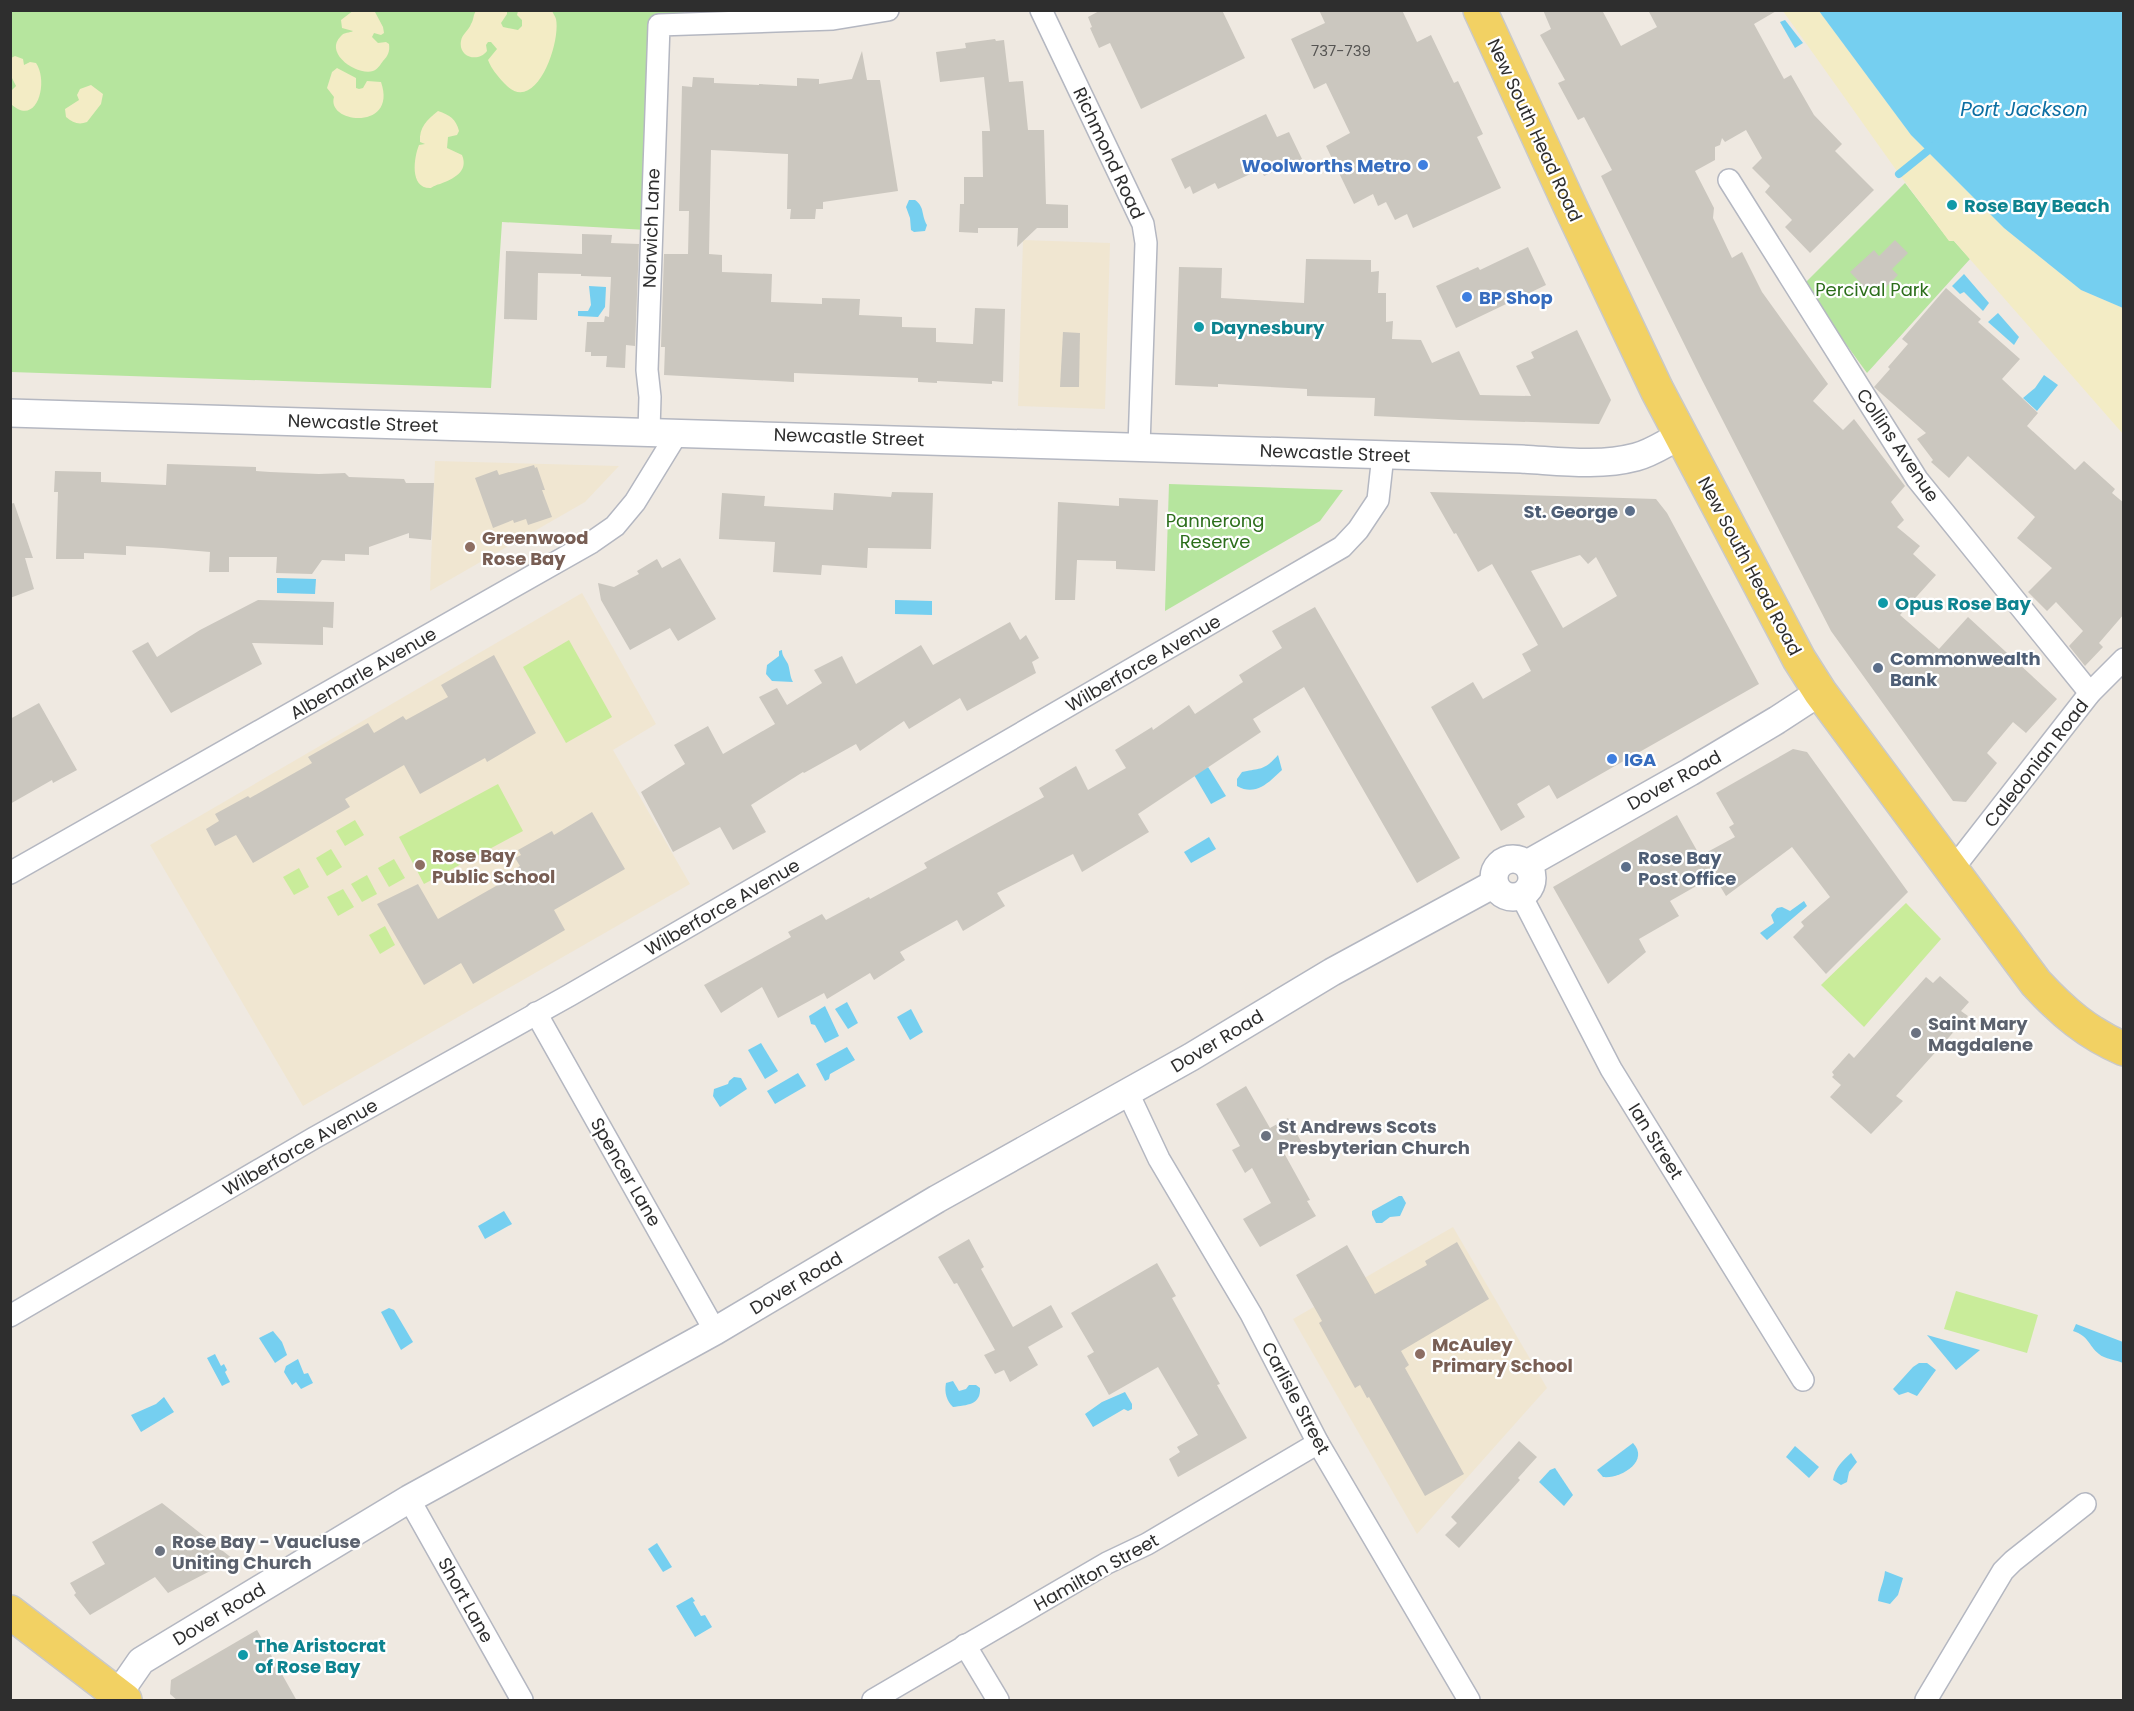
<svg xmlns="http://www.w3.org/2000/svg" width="2134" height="1711" font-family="Poppins,sans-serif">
	<rect width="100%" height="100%" fill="#efe9e1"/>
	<!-- education -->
	<g fill="#f0e6d1">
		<polygon points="1023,240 1110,243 1105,409 1018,406"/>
		<polygon points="435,461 619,466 585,502 430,591"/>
		<polygon points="582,593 656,724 613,750 690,884 303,1106 150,845"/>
		<polygon points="1453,1227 1547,1388 1417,1534 1293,1319"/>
	</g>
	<!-- green -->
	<g fill="#b6e59e">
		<polygon points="11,11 684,11 684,21 652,16 647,230 502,222 491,388 11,372"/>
		<polygon points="1905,183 1949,240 1954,241 1970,259 1867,373 1803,285"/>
		<polygon points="1169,484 1343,490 1320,521 1165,611"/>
	</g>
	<!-- sand -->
	<g fill="#f3ecc5">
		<path d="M354,10l21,2 8,15 1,6 -3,2 -7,-2 -2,4 6,6 8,-1 3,2c1,7 -1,12 -6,17 -3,4 -5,8 -10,10 -16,5 -50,-18 -32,-35 3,-4 9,-3 12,-5l-11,-3 -1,-8z"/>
		<path d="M476,11h31v3l-6,9 2,4 15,3 4,-4v-6l-5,-5 1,-4h34c1,2 3,5 4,8 5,24 -21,99 -52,64 -7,-8 -12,-13 -16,-23l9,-11 -6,-7h-3l-2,3 1,6c-9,12 -29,6 -26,-10 1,-7 8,-11 10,-17 3,-5 2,-9 5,-13z"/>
		<polygon points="1783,11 1819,11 1911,135 2004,228 2081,290 2123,308 2123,434 1954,241 1949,241 1899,174"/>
		<path d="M15,56l8,3 1,6 6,-3 6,1c13,19 1,65 -25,41v-13l5,-5 -5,-10v-18z"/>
		<path d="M337,68l19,10v10l3,1 4,-1 4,-7 14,1c17,49 -55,42 -47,15l-7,-9 5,-16z"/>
		<path d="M91,85l12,9 -2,10 -14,18c-8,3 -14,1 -21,-5l-1,-8 14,-9 -2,-5 3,-6z"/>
		<path d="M438,111c12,4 18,8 21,20l-2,4 -9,2 -1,11 15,7c7,17 -9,24 -22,29 -2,0 -8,3 -9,4 -22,1 -17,-31 -12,-43l6,-1 -5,-2c-1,-15 7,-22 18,-31z"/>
	</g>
	<!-- pitch -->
	<g fill="#c9ec9a">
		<polygon points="569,640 612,717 566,743 523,667"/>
		<polygon points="498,784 523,831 424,884 399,837"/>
		<polygon points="355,820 364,835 345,846 336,831"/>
		<polygon points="331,849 342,867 327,876 316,858"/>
		<polygon points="394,859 405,878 389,887 378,868"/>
		<polygon points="299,868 309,887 294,895 283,877"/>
		<polygon points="367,875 377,894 362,902 351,884"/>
		<polygon points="343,889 354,907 338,916 327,897"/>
		<polygon points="1906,903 1941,939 1864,1027 1821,985"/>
		<polygon points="385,926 395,945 380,954 369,935"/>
		<polygon points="1956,1291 2038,1315 2027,1353 1944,1329"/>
	</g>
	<!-- water -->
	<g fill="#75cff0">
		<polygon points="1819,11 2123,11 2123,308 2081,290 2004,228 1911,135"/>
		<polygon points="1785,20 1803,43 1795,48 1780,22"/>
		<path d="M909,200h6c10,7 6,15 12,25l-2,6 -11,1 -3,-2 -1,-12 -4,-11z"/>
		<polygon points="1964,274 1989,303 1983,311 1964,292 1960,294 1952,286"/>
		<polygon points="589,286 606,287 605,307 598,317 578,316 578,311 588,311 591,305"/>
		<polygon points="1998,313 2019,337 2014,345 1988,322"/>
		<polygon points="2044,375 2058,385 2037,411 2023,398 2035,388"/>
		<polygon points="277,578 316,579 315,594 277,593"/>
		<polygon points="895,600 932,601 932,615 895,614"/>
		<path d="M782,650c0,6 3,8 6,14 2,6 2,13 5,18l-21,-1 -6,-7 1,-9 12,-9v-5z"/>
		<path d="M1278,755l4,15c-13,12 -26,27 -45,16v-7l5,-7c18,-4 22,-1 36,-17z"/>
		<polygon points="1208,767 1226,796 1211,804 1194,775"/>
		<polygon points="1209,837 1216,849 1191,863 1184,852"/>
		<polygon points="1804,901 1807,906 1767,940 1760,933 1774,923 1771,915 1777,908 1782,907 1790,911"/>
		<polygon points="847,1002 858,1023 848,1029 835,1009"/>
		<polygon points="825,1006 839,1036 825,1043 815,1025 811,1024 809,1016"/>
		<polygon points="911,1009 923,1032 910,1040 897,1017"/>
		<polygon points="761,1043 778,1071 765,1079 748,1050"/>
		<polygon points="847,1047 855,1060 830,1074 829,1079 825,1081 816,1064"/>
		<polygon points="798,1073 806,1086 775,1104 767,1091"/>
		<polygon points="734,1077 741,1078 747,1089 720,1107 713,1096 714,1089 728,1084 729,1081"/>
		<polygon points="1399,1196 1402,1196 1406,1203 1400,1216 1390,1217 1382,1223 1376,1223 1372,1215 1372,1211"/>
		<polygon points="504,1211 512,1224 485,1239 478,1226"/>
		<polygon points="389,1308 394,1310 413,1342 401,1350 381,1312"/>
		<path d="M2076,1324l47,18v21c-6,-3 -19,-4 -24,-9 -11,-9 -10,-18 -26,-23z"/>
		<polygon points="273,1331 282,1342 287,1355 275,1363 259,1338"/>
		<polygon points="1927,1335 1980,1350 1956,1370"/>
		<polygon points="215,1354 221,1366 224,1364 227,1370 225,1372 230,1382 222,1386 207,1358"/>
		<polygon points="298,1359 304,1374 308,1373 313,1383 301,1389 296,1382 292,1385 284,1372 286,1366"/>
		<polygon points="1919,1363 1927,1363 1936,1370 1917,1396 1908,1392 1899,1395 1893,1389 1913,1367"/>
		<path d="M953,1381l6,10 7,-2 3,-4h7l4,3c1,17 -13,17 -27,19 -6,-6 -9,-14 -7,-24z"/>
		<polygon points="1125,1392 1132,1404 1132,1409 1128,1411 1124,1409 1093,1427 1085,1414 1102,1402"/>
		<polygon points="164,1397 174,1412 141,1432 131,1415 156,1404"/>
		<path d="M1633,1443c17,18 -12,36 -30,34l-6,-7z"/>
		<polygon points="1795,1446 1819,1467 1809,1478 1786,1457"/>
		<path d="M1851,1453l6,9 -8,10 -2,10 -6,3 -8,-5c2,-12 9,-19 18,-27z"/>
		<polygon points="1555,1468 1573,1495 1564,1506 1539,1482 1550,1470"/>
		<polygon points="657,1543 672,1567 663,1572 648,1549"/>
		<path d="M1885,1571l18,7 -5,17 -8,9 -12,-3c1,-11 6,-19 7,-30z"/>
		<polygon points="692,1597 695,1601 693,1602 701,1616 705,1615 712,1627 695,1637 676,1606"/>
	</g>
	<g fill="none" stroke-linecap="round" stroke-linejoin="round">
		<!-- stream -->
		<polyline stroke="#75cff0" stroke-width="8" points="1899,174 1935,145"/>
	</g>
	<!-- building -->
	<g fill="#cbc7bf" fill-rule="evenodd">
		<polygon points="1101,10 1222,10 1245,58 1141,109 1110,43 1099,48 1090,28 1092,27 1088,17"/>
		<polygon points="1319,10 1402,10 1417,42 1431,35 1454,83 1458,81 1483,134 1477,137 1501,188 1413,228 1407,214 1395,220 1386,202 1378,206 1373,194 1354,204 1326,146 1350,133 1326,83 1314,89 1291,39 1325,23"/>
		<polygon points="1543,10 1602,10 1621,46 1657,27 1648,10 1778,10 1754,24 1784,79 1791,75 1814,115 1842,144 1835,151 1874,190 1810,253 1785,227 1792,220 1765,192 1770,186 1752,168 1762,158 1746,130 1725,142 1722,138 1720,145 1715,147 1715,160 1695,171 1714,208 1713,218 1732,258 1742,252 1762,292 1828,384 1813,401 1843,430 1854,419 1905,486 1891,502 1904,520 1897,527 1920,546 1913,554 1936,575 1900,615 1939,649 1968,617 2057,699 2026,733 2013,722 1987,753 1997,763 1966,802 1953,801 1831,631 1702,380 1601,176 1612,170 1584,117 1578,120 1558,83 1565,80 1540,35 1551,29"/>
		<polygon points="995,39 996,41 1004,40 1009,82 1023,81 1028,130 1044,130 1046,204 1068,205 1068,228 1037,228 1017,247 1018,228 978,228 978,233 959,232 960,204 964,204 964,177 983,177 982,131 990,131 984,77 940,82 936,52 966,48 965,43"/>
		<polygon points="862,51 867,80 880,80 898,191 823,202 823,209 816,209 815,219 790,219 791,209 787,209 788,154 711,150 709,254 722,255 722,272 772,274 771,302 822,304 822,298 860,299 859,315 902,317 902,327 936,328 936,342 973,344 975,308 1005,309 1003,382 992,381 992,384 937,381 937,383 918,382 918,378 794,373 794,382 664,375 665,347 661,347 664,254 688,254 689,211 679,211 682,86 692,87 693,77 714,78 714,83 759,85 759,84 797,86 797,78 819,79 819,84 852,79"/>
		<polygon points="1266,114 1277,137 1289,132 1302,159 1264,176 1261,169 1218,189 1215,183 1193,194 1190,186 1185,189 1171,159"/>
		<polygon points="582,234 612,235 611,243 639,244 635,346 626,345 625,368 606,367 607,356 591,356 591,352 585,352 587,322 604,322 605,316 609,317 611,277 581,276 581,274 538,273 537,320 504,319 506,251 582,254"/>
		<polygon points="1895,240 1908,253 1892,269 1898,275 1875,298 1850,272 1874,250 1879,256"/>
		<polygon points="1528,247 1546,285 1456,328 1436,286 1478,267 1480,270"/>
		<polygon points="1306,259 1371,260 1371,272 1379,271 1378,293 1386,293 1386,322 1393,321 1392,339 1421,340 1432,363 1459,351 1480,395 1531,396 1516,366 1534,358 1531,352 1577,330 1611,400 1599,424 1459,420 1374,416 1375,398 1307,396 1307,389 1218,384 1218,387 1175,385 1179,267 1222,268 1221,298 1304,303"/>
		<polygon points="1946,288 1981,319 1978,322 2020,359 2002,379 2038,413 2027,426 2075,470 2084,461 2115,489 2112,493 2124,503 2124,614 2099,643 2103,647 2085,666 2069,646 2083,631 2056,602 2047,611 2028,592 2052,568 2017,538 2035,517 1968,456 1949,478 1931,462 1933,460 1917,439 1926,433 1874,387 1890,369 1888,367 1908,344 1902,339"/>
		<polygon points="1063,332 1080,333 1079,387 1060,387"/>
		<polygon points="167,464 256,467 256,471 270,472 319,474 345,473 349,477 404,479 406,483 434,483 431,540 409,538 409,533 369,547 369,555 345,554 345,561 322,560 312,574 276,573 277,557 229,557 229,572 209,572 210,552 163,548 126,546 126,555 84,553 84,559 56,559 58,492 54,492 55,471 101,472 101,482 166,485"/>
		<polygon points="534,465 535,468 537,467 545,490 542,490 552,517 528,525 526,519 514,523 513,520 493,528 475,478 497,470 499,475"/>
		<polygon points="892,492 933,493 931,549 868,548 867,568 822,565 821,575 773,572 775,542 719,539 722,493 765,496 764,506 833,510 834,493 891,497"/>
		<path d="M1430,492l226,7 11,14 92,171 -202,115 -8,-14 -32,19 8,13 -24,14 -70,-124 42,-25 10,17 48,-28 -9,-17 16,-9 -46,-81 -14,8 -22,-39 -2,1zM1580,555l8,9 8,-7 21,39 -54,32 -32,-57z"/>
		<polygon points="1119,498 1158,500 1155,571 1116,569 1116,561 1077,560 1075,600 1055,600 1058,502 1119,506"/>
		<polygon points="14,503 33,558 25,558 34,589 10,598 10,504"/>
		<polygon points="680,558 716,619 678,641 670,628 630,650 601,600 598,583 614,587 639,574 637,571 657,559 662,568"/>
		<polygon points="258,600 334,602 333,628 323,627 323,645 252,643 262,664 171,713 132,651 148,642 157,657 200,630"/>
		<polygon points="1315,607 1460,858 1417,883 1304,687 1253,719 1261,732 1138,814 1149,832 1082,872 1073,854 997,893 1005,906 963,931 957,920 900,952 905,960 874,980 870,973 827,999 824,993 778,1018 762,987 721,1013 704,985 791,937 788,932 822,914 826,920 869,897 870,899 927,868 924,863 1044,797 1039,788 1076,766 1088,790 1126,768 1115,750 1152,727 1153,730 1189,705 1195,714 1243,682 1239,675 1282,648 1272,631"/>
		<polygon points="1010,622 1020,640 1026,635 1039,658 1032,662 1036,673 967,711 960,698 909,729 904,721 860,751 856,744 804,773 803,772 751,805 766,832 733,850 720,827 673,852 641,792 685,764 674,745 708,726 723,754 775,724 759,697 777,688 787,705 822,683 814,670 842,656 856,684 921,645 933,665"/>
		<polygon points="494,655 536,733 487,762 485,758 420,794 404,765 345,799 350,807 253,863 236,835 215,846 206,829 219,821 215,814 248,796 250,798 312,763 308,757 368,723 374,733 403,716 406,720 448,697 441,685"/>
		<polygon points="39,703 77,770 53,783 52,780 10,804 10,719"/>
		<polygon points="1793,749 1807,752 1908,892 1826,974 1793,937 1804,926 1801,922 1830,897 1792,847 1726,896 1714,876 1670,901 1679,916 1639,939 1646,952 1608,984 1553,887 1677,815 1700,856 1735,837 1729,827 1734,824 1716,793"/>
		<polygon points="592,812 625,869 554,910 565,930 473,984 461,963 424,985 377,904 418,884 438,919 517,874 515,869 520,866 515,858 521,855 518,850 552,831 554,835"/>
		<polygon points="1940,976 1969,1002 1961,1011 1968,1016 1896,1096 1903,1101 1871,1134 1830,1097 1841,1085 1832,1077 1834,1075 1832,1072 1849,1053 1854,1058 1926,977 1933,983"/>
		<polygon points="1246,1086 1270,1128 1288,1118 1302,1143 1284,1153 1310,1200 1307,1201 1316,1216 1260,1247 1243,1219 1271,1203 1252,1168 1245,1173 1232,1150 1240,1146 1216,1104"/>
		<polygon points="969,1239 984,1267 981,1269 1013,1327 1051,1305 1063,1327 1028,1347 1038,1365 1010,1382 1004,1370 995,1374 984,1355 995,1350 957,1283 954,1284 938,1257"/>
		<polygon points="1457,1242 1489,1299 1401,1351 1409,1365 1405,1368 1464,1474 1425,1496 1369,1397 1367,1398 1360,1385 1355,1388 1319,1323 1322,1321 1296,1275 1347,1245 1375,1294 1427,1265 1425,1261"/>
		<polygon points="1157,1263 1176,1296 1172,1298 1220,1384 1217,1385 1247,1438 1178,1477 1169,1459 1180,1452 1177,1447 1198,1435 1158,1367 1109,1395 1087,1356 1094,1352 1071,1313"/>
		<polygon points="1519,1441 1537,1457 1518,1478 1520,1480 1459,1548 1445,1535 1457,1523 1451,1517"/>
		<polygon points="162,1503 233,1559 168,1593 155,1577 90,1615 74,1595 76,1593 70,1583 105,1564 92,1542"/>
		<polygon points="257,1630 297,1701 178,1701 170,1694 171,1680"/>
	</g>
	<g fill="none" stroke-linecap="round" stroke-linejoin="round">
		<defs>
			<g id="minor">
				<polyline points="1041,10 1143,224 1146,243 1139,446"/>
				<polyline points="1729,180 1917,479 2090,693"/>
				<polyline points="649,431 650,397 647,370 659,25 833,19 888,10"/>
				<polyline points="1952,870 2090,693 2124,659"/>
				<polyline points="10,873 592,542 615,526 635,502 678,432"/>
				<polyline points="1523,894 1525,903 1611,1069 1803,1380"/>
				<polyline points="536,1013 715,1331"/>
				<polyline points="1128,1093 1159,1159 1251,1314 1318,1443 1469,1700"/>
				<polyline points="10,1316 314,1138 570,995 1342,547 1358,530 1378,500 1383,455"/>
				<polyline points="409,1499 522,1700"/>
				<polyline points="965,1645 998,1700"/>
				<polyline points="873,1700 1107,1563 1147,1544 1318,1443"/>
				<polyline points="1926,1700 2003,1571 2013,1561 2085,1504"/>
			</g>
			<g id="tertiary">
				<path d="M10,413l1511,46c38,2 77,8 115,-2 16,-4 31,-15 46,-22"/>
				<circle cx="1513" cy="878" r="19"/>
				<polyline points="1527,864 1690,772 1777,720 1820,692"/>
				<polyline points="114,1700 141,1661 409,1499 715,1331 937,1199 1191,1057 1332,972 1494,884"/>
			</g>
			<g id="primary">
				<path d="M1480,10l90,196 87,184 142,269 21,33 216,291c27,29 51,50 88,66"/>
				<polyline points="10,1612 125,1700"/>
			</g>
		</defs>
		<!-- minor casing -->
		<use href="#minor" stroke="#b4b7c1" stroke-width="24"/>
		<!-- tertiary casing -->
		<use href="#tertiary" stroke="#b4b7c1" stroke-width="30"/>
		<!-- primary casing -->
		<use href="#primary" stroke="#c9c9c9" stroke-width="36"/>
		<!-- minor -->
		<use href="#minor" stroke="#fff" stroke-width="21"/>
		<!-- tertiary -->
		<use href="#tertiary" stroke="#fff" stroke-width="27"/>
		<!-- primary -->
		<use href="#primary" stroke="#f2d163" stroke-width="33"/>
	</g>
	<!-- markers -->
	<g fill="#3f7fe0" stroke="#fff" stroke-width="2">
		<circle cx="1423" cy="165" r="6"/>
		<circle cx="1467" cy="297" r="6"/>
		<circle cx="1612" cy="759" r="6"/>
	</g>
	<g fill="#0f9aa8" stroke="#fff" stroke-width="2">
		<circle cx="1952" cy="205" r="6"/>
		<circle cx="1199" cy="327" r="6"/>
		<circle cx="1883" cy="603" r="6"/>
		<circle cx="243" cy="1655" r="6"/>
	</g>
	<g fill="#5c6f8a" stroke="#fff" stroke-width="2">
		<circle cx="1630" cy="511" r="6"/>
		<circle cx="1878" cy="668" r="6"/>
		<circle cx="1626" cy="867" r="6"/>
	</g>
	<g fill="#8d6e63" stroke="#fff" stroke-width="2">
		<circle cx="470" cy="547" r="6"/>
		<circle cx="420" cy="865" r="6"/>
		<circle cx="1420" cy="1354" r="6"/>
	</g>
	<g fill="#6b7280" stroke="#fff" stroke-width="2">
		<circle cx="1916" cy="1033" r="6"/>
		<circle cx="1266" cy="1136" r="6"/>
		<circle cx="160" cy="1551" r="6"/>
	</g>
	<g text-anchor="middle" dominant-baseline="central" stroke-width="4.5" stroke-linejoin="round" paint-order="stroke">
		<!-- number labels -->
		<g font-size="15" fill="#555452">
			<text x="1341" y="50">737-739</text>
		</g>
		<!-- street labels -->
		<g font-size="18" fill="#2e2e2e" stroke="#fff">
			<text transform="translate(1535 130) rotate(65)">New South Head Road</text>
			<text transform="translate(1109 153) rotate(65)">Richmond Road</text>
			<text transform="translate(651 228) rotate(-88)">Norwich Lane</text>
			<text transform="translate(363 423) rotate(2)">Newcastle Street</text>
			<text transform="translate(849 437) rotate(2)">Newcastle Street</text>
			<text transform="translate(1898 445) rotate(56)">Collins Avenue</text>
			<text transform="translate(1335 453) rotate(2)">Newcastle Street</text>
			<text transform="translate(1750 566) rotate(62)">New South Head Road</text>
			<text transform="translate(1143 663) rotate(-30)">Wilberforce Avenue</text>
			<text transform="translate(363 673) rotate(-30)">Albemarle Avenue</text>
			<text transform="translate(2036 763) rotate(-52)">Caledonian Road</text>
			<text transform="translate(1674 780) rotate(-29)">Dover Road</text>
			<text transform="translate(722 907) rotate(-30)">Wilberforce Avenue</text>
			<text transform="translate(1217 1041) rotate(-31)">Dover Road</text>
			<text transform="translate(1656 1141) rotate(58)">Ian Street</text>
			<text transform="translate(300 1147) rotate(-30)">Wilberforce Avenue</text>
			<text transform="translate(626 1172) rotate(60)">Spencer Lane</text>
			<text transform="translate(796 1283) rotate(-31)">Dover Road</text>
			<text transform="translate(1296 1398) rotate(62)">Carlisle Street</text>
			<text transform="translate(1096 1572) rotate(-29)">Hamilton Street</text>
			<text transform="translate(466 1600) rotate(61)">Short Lane</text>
			<text transform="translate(219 1614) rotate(-31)">Dover Road</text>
		</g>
		<!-- shop labels -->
		<g font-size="18" font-weight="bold" fill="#366cbe" stroke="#fff" text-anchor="start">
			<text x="1411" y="165" text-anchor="end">Woolworths Metro</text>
			<text x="1479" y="297">BP Shop</text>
			<text x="1624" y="759">IGA</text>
		</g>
		<!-- culture labels -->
		<g font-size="18" font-weight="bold" fill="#0d838f" stroke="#fff" text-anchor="start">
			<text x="1964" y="205">Rose Bay Beach</text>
			<text x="1211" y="327">Daynesbury</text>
			<text x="1895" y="603">Opus Rose Bay</text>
			<text x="255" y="1645">The Aristocrat<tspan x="255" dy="21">of Rose Bay</tspan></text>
		</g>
		<!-- park labels -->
		<g font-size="18" fill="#2c6e1b" stroke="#fff">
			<text x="1872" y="289">Percival Park</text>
			<text x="1215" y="520">Pannerong<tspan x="1215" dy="21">Reserve</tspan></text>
		</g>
		<!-- service labels -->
		<g font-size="18" font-weight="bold" fill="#4e5e75" stroke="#fff" text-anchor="start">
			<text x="1618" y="511" text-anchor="end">St. George</text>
			<text x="1890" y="658">Commonwealth<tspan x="1890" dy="21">Bank</tspan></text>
			<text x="1638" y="857">Rose Bay<tspan x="1638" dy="21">Post Office</tspan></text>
		</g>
		<!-- education labels -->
		<g font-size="18" font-weight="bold" fill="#785e54" stroke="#fff" text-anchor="start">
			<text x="482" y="537">Greenwood<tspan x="482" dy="21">Rose Bay</tspan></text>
			<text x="432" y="855">Rose Bay<tspan x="432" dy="21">Public School</tspan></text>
			<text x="1432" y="1344">McAuley<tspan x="1432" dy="21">Primary School</tspan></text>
		</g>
		<!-- worship labels -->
		<g font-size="18" font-weight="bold" fill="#5b616d" stroke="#fff" text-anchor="start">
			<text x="1928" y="1023">Saint Mary<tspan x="1928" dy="21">Magdalene</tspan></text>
			<text x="1278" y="1126">St Andrews Scots<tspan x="1278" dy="21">Presbyterian Church</tspan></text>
			<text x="172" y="1541">Rose Bay - Vaucluse<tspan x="172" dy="21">Uniting Church</tspan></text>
		</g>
		<!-- water labels -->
		<g font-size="20" font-style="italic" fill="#0d6fa3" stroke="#fff">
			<text x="2024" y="109">Port Jackson</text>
		</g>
	</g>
	<!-- border -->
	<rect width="2134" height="1711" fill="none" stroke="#2e2e2e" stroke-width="24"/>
</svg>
